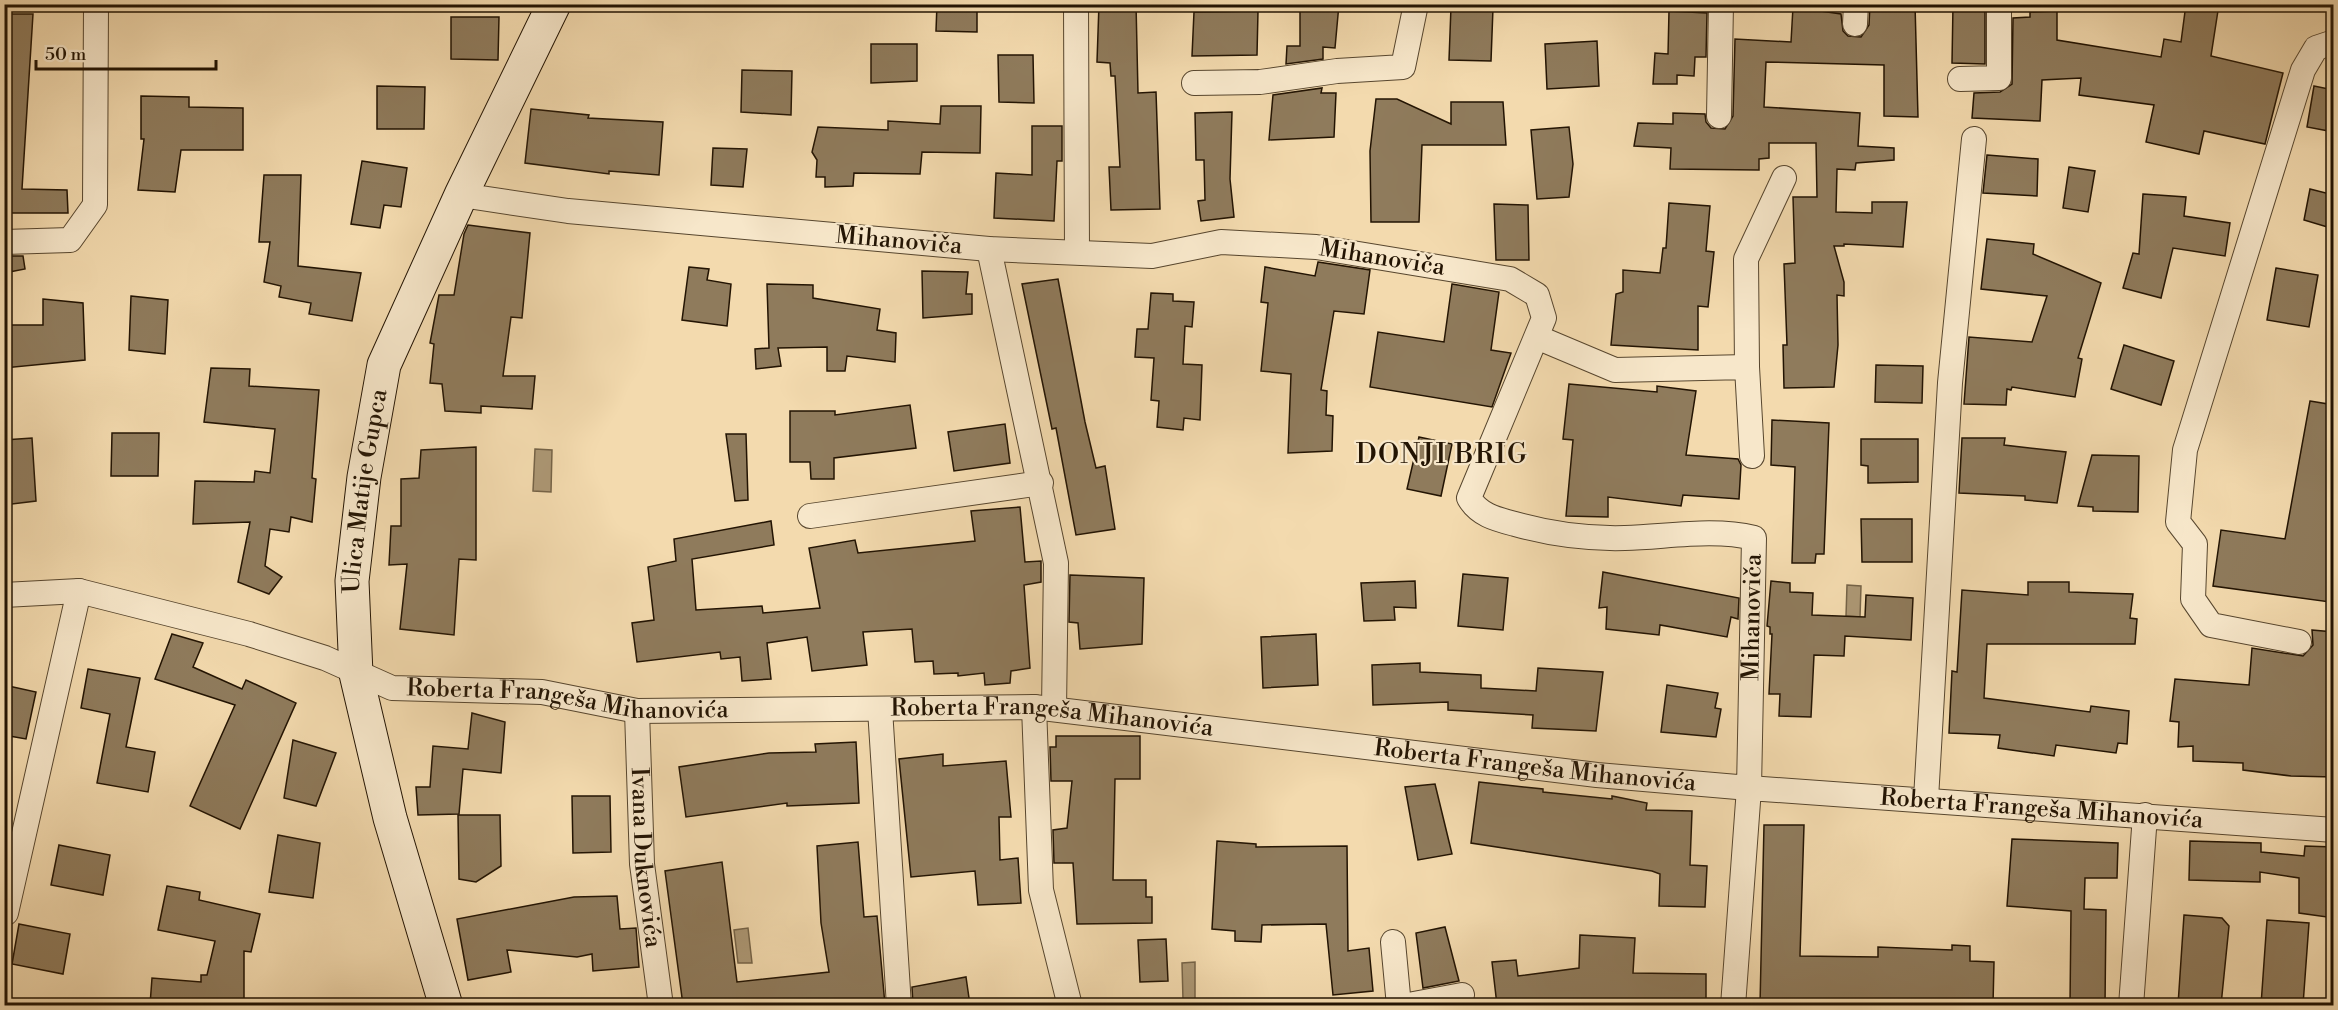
<svg xmlns="http://www.w3.org/2000/svg" width="2338" height="1010" font-family="'Libre Bodoni',serif">
	<rect width="100%" height="100%" fill="#f3daae"/>
	<filter id="stains"><feTurbulence type="fractalNoise" baseFrequency=".00333" numOctaves="4"/><feColorMatrix values="0 0 0 0 .2 0 0 0 0 .09 0 0 0 0 .02 0 0 0 .5 -.17"/></filter>
	<radialGradient id="worn" r=".72"><stop offset=".6" stop-color="#630" stop-opacity="0"/><stop offset="1" stop-color="#630" stop-opacity=".3"/></radialGradient>
	<!-- water -->
	<g fill="#ac9774" stroke="#756347" stroke-width="1.5">
		<polygon points="535,449 552,450 551,492 533,491"/>
		<polygon points="1847,585 1861,586 1860,617 1846,616"/>
		<polygon points="748,928 752,963 738,963 734,930"/>
		<polygon points="1195,962 1195,999 1183,1000 1182,963"/>
	</g>
	<!-- building -->
	<g fill="#8f7b5c" stroke="#231403" stroke-width="1.5">
		<polygon points="937,4 977,4 977,32 936,31"/>
		<polygon points="1099,4 1136,4 1138,93 1156,92 1160,209 1111,210 1109,167 1120,167 1115,76 1111,76 1110,63 1097,62"/>
		<polygon points="1300,4 1339,4 1335,48 1323,47 1323,59 1286,64 1287,46 1300,46"/>
		<polygon points="1870,4 1915,4 1918,117 1884,116 1884,65 1766,62 1764,107 1860,113 1858,146 1894,148 1894,160 1856,163 1855,170 1837,169 1836,212 1872,213 1872,202 1907,202 1903,247 1844,244 1844,246 1834,246 1844,282 1844,296 1837,295 1838,345 1834,387 1784,388 1783,345 1787,345 1784,264 1795,263 1793,197 1817,197 1816,143 1769,143 1769,158 1759,159 1759,170 1670,169 1671,148 1634,146 1638,123 1673,124 1673,113 1705,114 1706,122 1711,128 1725,129 1733,116 1735,39 1791,42 1793,7 1841,14 1843,31 1848,36 1861,37 1869,25"/>
		<polygon points="2186,4 2219,4 2211,56 2283,73 2265,144 2204,131 2199,154 2146,142 2154,105 2079,95 2081,78 2042,80 2040,121 1972,118 1974,93 2000,92 2012,84 2013,18 2030,17 2030,12 2057,11 2057,40 2161,57 2164,39 2181,42"/>
		<polygon points="1953,5 1985,6 1985,64 1952,63"/>
		<polygon points="1451,7 1493,8 1491,61 1449,60"/>
		<polygon points="1258,11 1257,55 1192,56 1194,12"/>
		<polygon points="1669,11 1707,13 1706,57 1695,57 1694,76 1677,75 1677,84 1653,84 1655,53 1668,54"/>
		<polygon points="4,14 33,14 22,189 67,190 68,213 4,213"/>
		<polygon points="451,17 499,17 498,60 451,59"/>
		<polygon points="1597,41 1599,86 1547,89 1545,44"/>
		<polygon points="871,44 917,44 917,81 871,83"/>
		<polygon points="998,55 1033,55 1034,103 999,102"/>
		<polygon points="742,70 792,71 791,115 741,112"/>
		<polygon points="377,86 425,87 424,129 377,129"/>
		<polygon points="2314,86 2334,90 2334,132 2307,127"/>
		<polygon points="1322,88 1321,93 1336,93 1334,137 1269,140 1273,95"/>
		<polygon points="141,96 189,97 189,107 243,108 243,150 181,150 175,192 138,190 144,139 141,139"/>
		<polygon points="1376,99 1397,99 1451,124 1451,102 1503,102 1506,145 1422,145 1419,222 1371,222 1370,151"/>
		<polygon points="941,106 981,106 980,153 922,152 920,174 854,173 853,186 825,187 825,177 816,177 817,160 812,152 818,127 888,130 888,121 940,124"/>
		<polygon points="531,109 589,115 588,118 663,122 659,175 609,171 609,174 525,163"/>
		<polygon points="1232,112 1230,179 1234,217 1201,221 1198,201 1205,200 1204,160 1196,160 1195,113"/>
		<polygon points="1032,126 1062,126 1062,161 1057,161 1054,221 994,218 996,173 1032,175"/>
		<polygon points="1569,127 1573,164 1569,197 1537,199 1531,130"/>
		<polygon points="713,148 747,149 743,187 711,185"/>
		<polygon points="1987,155 2038,159 2037,196 1983,193"/>
		<polygon points="362,161 407,168 401,207 384,205 380,228 351,224"/>
		<polygon points="2069,167 2095,171 2088,212 2063,208"/>
		<polygon points="264,175 301,175 298,266 361,273 352,321 309,314 311,303 279,297 281,286 264,282 270,242 259,242"/>
		<polygon points="2310,189 2334,195 2334,229 2304,220"/>
		<polygon points="2143,194 2186,197 2184,216 2230,223 2225,256 2173,248 2161,298 2123,288 2133,253 2139,254"/>
		<polygon points="1669,203 1710,206 1706,251 1714,252 1708,307 1698,306 1698,350 1611,345 1616,294 1623,292 1623,270 1660,273 1663,248 1666,248"/>
		<polygon points="1494,204 1528,205 1529,260 1496,260"/>
		<polygon points="468,225 530,233 522,318 511,317 503,376 535,376 532,409 481,406 481,413 445,411 442,384 430,383 434,344 430,343 439,295 454,295 464,234"/>
		<polygon points="1987,239 2034,244 2033,254 2101,283 2078,358 2082,359 2075,397 2012,387 2011,390 2007,389 2006,405 1964,404 1969,337 2032,342 2047,296 1981,289"/>
		<polygon points="4,256 23,256 25,269 4,273"/>
		<polygon points="1318,262 1370,270 1364,314 1334,311 1321,390 1327,391 1326,415 1333,416 1332,451 1288,453 1291,374 1261,371 1268,303 1261,302 1265,267 1315,276"/>
		<polygon points="689,267 709,269 707,280 731,284 727,326 682,320"/>
		<polygon points="2276,268 2318,275 2309,327 2267,320"/>
		<polygon points="922,271 968,272 966,294 972,294 972,314 923,318"/>
		<polygon points="1058,279 1085,422 1096,468 1105,466 1115,529 1076,535 1056,428 1052,429 1022,284"/>
		<polygon points="767,284 813,285 813,298 880,309 877,330 896,333 895,362 847,356 845,371 827,371 827,347 778,348 781,366 756,369 755,349 769,348"/>
		<polygon points="1452,284 1499,292 1491,350 1511,353 1492,407 1370,387 1378,332 1444,342"/>
		<polygon points="1151,293 1173,294 1173,301 1194,302 1192,327 1185,326 1183,364 1202,365 1200,420 1184,418 1183,430 1157,427 1159,401 1151,400 1154,358 1135,357 1137,329 1148,329"/>
		<polygon points="131,296 168,300 165,354 129,350"/>
		<polygon points="43,299 83,303 85,360 4,368 4,325 43,325"/>
		<polygon points="2124,345 2174,361 2161,405 2111,389"/>
		<polygon points="1876,365 1923,366 1922,403 1875,402"/>
		<polygon points="211,368 250,369 249,386 319,390 312,478 316,479 312,522 291,517 289,532 270,529 265,566 282,577 269,594 238,582 250,522 193,524 195,481 254,482 255,471 270,473 275,429 204,422"/>
		<polygon points="1569,384 1657,392 1657,386 1696,391 1686,455 1738,459 1741,465 1739,499 1683,495 1681,506 1608,497 1608,517 1566,516 1573,440 1563,439"/>
		<polygon points="2310,401 2334,405 2334,573 2330,602 2213,586 2221,530 2285,539"/>
		<polygon points="910,405 916,448 834,458 834,479 811,479 810,462 790,462 790,411 835,411 835,415"/>
		<polygon points="1772,420 1829,423 1824,554 1816,554 1815,563 1792,563 1795,467 1771,465"/>
		<polygon points="1005,424 1010,463 954,471 948,432"/>
		<polygon points="112,433 159,433 158,476 111,476"/>
		<polygon points="726,434 746,434 748,500 735,501"/>
		<polygon points="1419,437 1452,444 1441,496 1407,489"/>
		<polygon points="32,438 36,501 4,505 4,440"/>
		<polygon points="1962,438 2005,438 2004,445 2066,452 2057,503 2025,500 2025,496 1959,493"/>
		<polygon points="1861,439 1918,439 1918,482 1868,483 1868,466 1861,465"/>
		<polygon points="476,447 476,560 459,559 454,635 400,629 407,564 389,565 391,526 401,526 401,479 419,478 421,450"/>
		<polygon points="2092,455 2139,456 2138,512 2093,511 2093,507 2078,506"/>
		<polygon points="1020,507 1025,562 1041,561 1041,582 1024,585 1030,668 1011,671 1010,683 985,685 984,673 958,676 958,673 934,674 933,661 915,662 912,629 863,632 867,665 812,671 807,637 767,643 771,679 742,681 740,657 721,659 720,652 637,662 632,623 654,620 648,567 676,561 674,539 771,521 774,545 692,559 696,610 762,606 763,613 820,608 809,548 855,540 858,553 975,541 971,511"/>
		<polygon points="1861,519 1912,519 1912,562 1862,562"/>
		<polygon points="1603,572 1739,598 1738,619 1731,617 1727,637 1660,625 1659,635 1606,629 1607,607 1599,608"/>
		<polygon points="1463,574 1508,578 1503,630 1458,626"/>
		<polygon points="1070,575 1144,578 1142,644 1080,649 1078,623 1069,622"/>
		<polygon points="1415,581 1416,608 1394,607 1395,620 1364,621 1361,583"/>
		<polygon points="1771,581 1790,583 1790,592 1813,593 1812,615 1865,617 1866,595 1913,598 1911,640 1845,636 1844,656 1814,655 1811,717 1779,716 1780,694 1769,694 1772,634 1770,634 1770,627 1767,626"/>
		<polygon points="2028,582 2069,582 2069,592 2133,594 2130,618 2137,619 2135,644 1987,644 1984,698 2090,712 2091,706 2129,711 2127,744 2118,743 2116,753 2056,745 2054,756 1998,748 2000,735 1949,733 1952,671 1957,672 1962,590 2028,595"/>
		<polygon points="2312,630 2334,632 2334,777 2291,776 2243,770 2243,763 2193,761 2193,746 2178,747 2179,722 2170,721 2175,679 2249,685 2252,648 2303,656 2313,645"/>
		<polygon points="172,634 203,643 193,667 242,689 246,680 296,703 240,829 190,806 235,705 155,679"/>
		<polygon points="1316,634 1318,685 1263,688 1261,637"/>
		<polygon points="1420,663 1420,672 1481,675 1481,688 1536,691 1538,668 1603,672 1596,731 1532,728 1533,715 1448,710 1448,702 1373,705 1372,665"/>
		<polygon points="88,669 140,678 126,747 155,752 148,792 97,783 110,714 81,708"/>
		<polygon points="4,685 36,692 26,739 4,735"/>
		<polygon points="1667,685 1718,693 1715,708 1721,709 1716,737 1661,732"/>
		<polygon points="472,713 505,722 501,773 463,769 459,814 418,815 416,787 430,787 433,746 468,749"/>
		<polygon points="1056,736 1140,736 1140,779 1115,779 1113,880 1146,880 1146,897 1152,897 1152,923 1077,924 1073,863 1054,863 1053,830 1067,828 1072,781 1051,781 1050,747 1056,747"/>
		<polygon points="293,740 336,753 316,806 284,798"/>
		<polygon points="856,742 859,803 787,806 787,803 686,817 679,767 769,753 816,752 815,744"/>
		<polygon points="943,754 943,766 1006,761 1011,817 999,817 1000,860 1018,858 1021,903 978,905 975,871 911,877 899,759"/>
		<polygon points="1479,782 1543,789 1543,792 1612,799 1612,796 1647,803 1646,810 1692,811 1690,865 1707,866 1705,907 1659,906 1660,874 1652,871 1471,843"/>
		<polygon points="1435,784 1452,854 1418,860 1405,787"/>
		<polygon points="572,796 610,796 611,852 573,853"/>
		<polygon points="458,815 500,815 501,866 476,882 459,879"/>
		<polygon points="1764,825 1804,825 1800,956 1878,957 1878,947 1952,950 1952,945 1970,946 1970,961 1994,962 1993,1005 1760,1005"/>
		<polygon points="278,835 320,843 313,898 269,892"/>
		<polygon points="2012,839 2118,843 2117,878 2085,878 2084,909 2106,910 2105,1005 2070,1005 2071,911 2007,906"/>
		<polygon points="1217,841 1256,844 1256,847 1347,846 1348,951 1369,948 1373,991 1333,995 1326,924 1262,925 1261,942 1235,941 1235,931 1212,929"/>
		<polygon points="2190,841 2261,843 2261,852 2304,856 2305,846 2334,847 2334,918 2299,913 2299,878 2260,872 2260,882 2189,880"/>
		<polygon points="858,842 864,917 877,916 885,1005 683,1005 665,871 722,862 737,982 829,972 821,923 817,846"/>
		<polygon points="59,845 110,855 103,895 51,885"/>
		<polygon points="167,886 200,892 199,900 260,914 251,952 244,951 244,1005 150,1005 152,978 201,982 201,975 207,975 215,941 158,930"/>
		<polygon points="617,896 620,929 636,928 639,967 593,971 592,954 577,957 507,950 511,972 468,980 457,919 574,897"/>
		<polygon points="2184,915 2222,918 2229,926 2221,1005 2178,1005"/>
		<polygon points="2267,920 2309,923 2303,1005 2261,1005"/>
		<polygon points="19,924 70,934 63,974 12,964"/>
		<polygon points="1445,927 1459,981 1423,988 1416,933"/>
		<polygon points="1580,935 1635,938 1633,973 1706,974 1706,1005 1497,1005 1492,962 1516,960 1518,976 1579,968"/>
		<polygon points="1166,939 1168,981 1140,982 1138,940"/>
		<polygon points="966,977 970,1005 913,1005 912,987"/>
	</g>
	<g fill="none" stroke-linecap="round" stroke-linejoin="round">
		<defs>
			<g id="street">
				<polyline points="1076,4 1077,252"/>
				<polyline points="1855,24 1856,4"/>
				<polyline points="1960,79 1999,78 1999,4"/>
				<polyline points="1194,83 1260,82 1337,71 1403,67 1416,4"/>
				<polyline points="1719,116 1721,4"/>
				<polyline points="4,242 70,240 95,205 96,4"/>
				<polyline points="989,249 1056,563 1054,709"/>
				<polyline points="1539,338 1615,370 1747,367 1752,456"/>
				<polyline points="1747,367 1746,259 1784,178"/>
				<polyline points="810,516 1041,483"/>
				<path id="s1" d="M4,595l75,-4 170,43 76,24 67,30 150,4 95,19 397,-4 563,68 152,13 5,-250c-41,-10 -87,-1 -129,0 -37,1 -75,-4 -110,-14 -19,-5 -36,-9 -46,-26l75,-180 -7,-23 -27,-16 -194,-32 -95,-5 -69,14 -163,-7 -421,-38 -107,-16"/>
				<polyline points="2299,642 2211,625 2193,599 2195,544 2178,522 2185,450 2303,70 2316,48 2334,42"/>
				<polyline points="1034,707 1041,890 1070,1006"/>
				<polyline points="880,709 899,1006"/>
				<path id="s2" d="M637,711l5,153 19,142"/>
				<polyline points="1926,799 1950,383 1974,139"/>
				<polyline points="6,913 79,591"/>
				<polyline points="1393,942 1399,1006"/>
				<polyline points="1403,1006 1462,995"/>
				<path id="s3" d="M1733,1006l16,-218 585,42"/>
				<polyline points="2131,1006 2145,815"/>
			</g>
			<g id="secondary">
				<path id="s4" d="M446,1006l-56,-188 -34,-144 -4,-93 12,-104 20,-112 77,-170 93,-191"/>
			</g>
		</defs>
		<!-- street casing -->
		<use href="#street" stroke="#57462e" stroke-width="26"/>
		<!-- secondary casing -->
		<use href="#secondary" stroke="#231403" stroke-width="35"/>
		<!-- street -->
		<use href="#street" stroke="#f7e7ca" stroke-width="24"/>
		<!-- secondary -->
		<use href="#secondary" stroke="#f7e7ca" stroke-width="33"/>
	</g>
	<g text-anchor="middle" dominant-baseline="central" stroke-width="4.5" stroke-linejoin="round" paint-order="stroke">
		<!-- street labels -->
		<g font-size="24" fill="#231403" stroke="#f7e7ca">
			<text transform="translate(899 241) rotate(5)">Mihanoviča</text>
			<text transform="translate(1382 258) rotate(9)">Mihanoviča</text>
			<text stroke="none"><textPath href="#s4" startOffset="528">Ulica Matije Gupca</textPath></text>
			<text stroke="none"><textPath href="#s1" startOffset="1938">Mihanoviča</textPath></text>
			<text stroke="none"><textPath href="#s1" startOffset="580">Roberta Frangeša Mihanovića</textPath></text>
			<text stroke="none"><textPath href="#s1" startOffset="1066">Roberta Frangeša Mihanovića</textPath></text>
			<text stroke="none"><textPath href="#s1" startOffset="1552">Roberta Frangeša Mihanovića</textPath></text>
			<text stroke="none"><textPath href="#s3" startOffset="512">Roberta Frangeša Mihanovića</textPath></text>
			<text stroke="none"><textPath href="#s2" startOffset="147">Ivana Duknovića</textPath></text>
		</g>
		<!-- quarter labels -->
		<g font-size="27" letter-spacing="1.5" fill="#231403" stroke="#f7e7ca">
			<text x="1442" y="455">DONJI BRIG</text>
		</g>
	</g>
	<!-- margin -->
	<rect width="2338" height="1010" fill="none" stroke="#f3daae" stroke-width="24"/>
	<rect x="6" y="6" width="2326" height="998" fill="none" stroke="#231403" stroke-width="3"/>
	<rect x="12" y="12" width="2314" height="986" fill="none" stroke="#231403" stroke-width="1.5"/>
	<!-- scale -->
	<path d="M36 60v9h180v-9" fill="none" stroke="#231403" stroke-width="3"/>
	<text x="45" y="60" font-size="18" fill="#231403" stroke="#f7e7ca" stroke-width="4.5" paint-order="stroke">50 m</text>
	<rect width="100%" height="100%" filter="url(#stains)"/>
	<rect width="100%" height="100%" fill="url(#worn)"/>
</svg>
